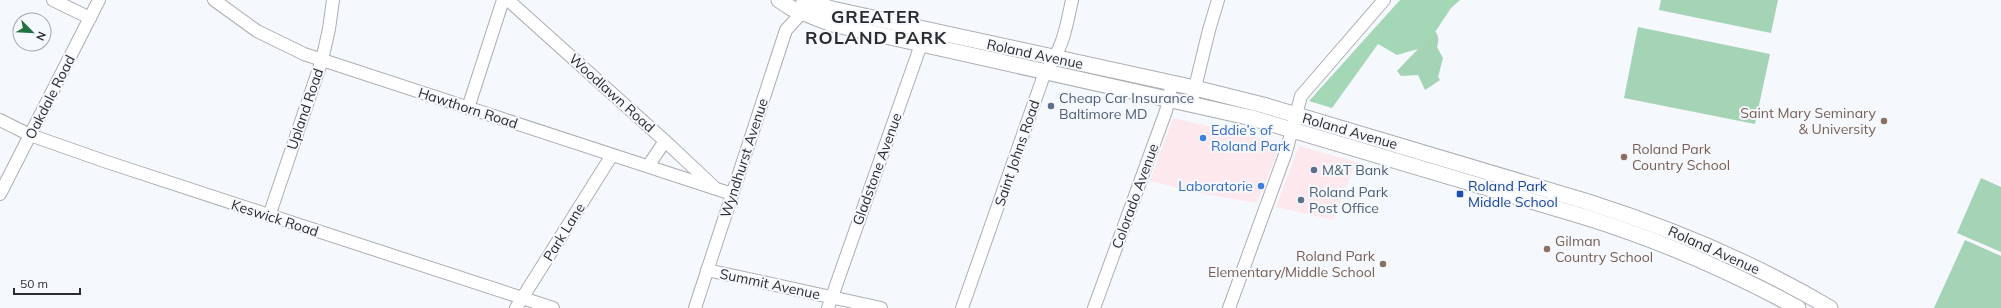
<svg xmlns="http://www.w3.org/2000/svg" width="2001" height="308" font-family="Mulish,sans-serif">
	<rect width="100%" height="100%" fill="#f5f8fc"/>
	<!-- commercial -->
	<g fill="#fde8ee">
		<polygon points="1173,118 1281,143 1257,203 1204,194 1150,181"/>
		<polygon points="1299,146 1356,162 1333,220 1276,207"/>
	</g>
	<!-- green -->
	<g fill="#a5d3b5">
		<polygon points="1661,0 1778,0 1771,33 1659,10"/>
		<polygon points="1638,27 1770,54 1755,124 1624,98"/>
		<path d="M1435,31c4,6 4,9 2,16l6,11 -5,19 2,3 -15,10 -7,-15 -17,1 -4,-5z"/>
		<polygon points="1981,178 2001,187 2001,252 1957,233"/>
		<polygon points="1965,240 2001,256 2001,308 1934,308"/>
	</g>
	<!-- forest -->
	<polygon fill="#a4d7b6" points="1400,0 1460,0 1451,8 1425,47 1397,55 1378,44 1332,108 1309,101"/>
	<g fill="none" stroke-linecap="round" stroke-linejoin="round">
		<defs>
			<g id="minor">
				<polyline points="53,0 90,18"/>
				<polyline points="214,0 257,31 304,54 732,194"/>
				<polyline points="508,0 665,141 713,186"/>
				<polyline points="1191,104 1209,30 1218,0"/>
				<polyline points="468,108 503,0"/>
				<polyline points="0,120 30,135 107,162 553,308"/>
				<polyline points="648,166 665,141"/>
				<polyline points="0,194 99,0"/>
				<polyline points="269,216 322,60 329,29 333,0"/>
				<polyline points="707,270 881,308"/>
				<polyline points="516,308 612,155"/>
				<polyline points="695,308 786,30 808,6"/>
				<polyline points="828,308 924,36"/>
				<path d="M962,308l83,-236c18,-23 21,-44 27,-72"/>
				<polyline points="1094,308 1166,111 1172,83"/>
				<polyline points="1229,308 1286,152 1301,96 1384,0"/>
			</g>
			<g id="major">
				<path d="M779,0l12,8 41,16 420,94 333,99c74,23 145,54 213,91"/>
				<path d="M804,0l28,9 363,79 68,17 325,97c85,27 166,61 242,106"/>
			</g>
		</defs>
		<!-- minor casing -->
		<use href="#minor" stroke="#acaeb2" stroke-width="14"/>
		<!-- major casing -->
		<use href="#major" stroke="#acaeb2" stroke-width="17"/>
		<!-- minor -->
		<use href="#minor" stroke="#fff" stroke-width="12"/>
		<!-- major -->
		<use href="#major" stroke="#fff" stroke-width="15"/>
	</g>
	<!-- markers -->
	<g fill="#5c6f8a" stroke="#f5f8fc" stroke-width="1.5">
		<circle cx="1051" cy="106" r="4"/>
		<circle cx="1314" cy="170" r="4"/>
		<circle cx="1301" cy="200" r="4"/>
	</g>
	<g fill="#8d6e63" stroke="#f5f8fc" stroke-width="1.5">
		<circle cx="1884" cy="121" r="4"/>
		<circle cx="1624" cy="157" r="4"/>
		<circle cx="1547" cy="249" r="4"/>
		<circle cx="1383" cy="264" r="4"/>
	</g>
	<g fill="#3f7fe0" stroke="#f5f8fc" stroke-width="1.5">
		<circle cx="1203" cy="138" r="4"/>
		<circle cx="1261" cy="186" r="4"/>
	</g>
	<rect fill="#1a4fb4" stroke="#f5f8fc" stroke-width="1.5" x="1456" y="190" width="8" height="8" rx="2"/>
	<g text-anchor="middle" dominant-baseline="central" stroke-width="4" stroke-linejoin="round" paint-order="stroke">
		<!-- street labels -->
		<g font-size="14" fill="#2b2c2d" stroke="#f5f8fc">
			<text transform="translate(1035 54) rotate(12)">Roland Avenue</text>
			<text transform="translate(612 93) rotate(42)">Woodlawn Road</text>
			<text transform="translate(50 97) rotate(-63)">Oakdale Road</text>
			<text transform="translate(468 108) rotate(18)">Hawthorn Road</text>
			<text transform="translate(305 109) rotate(-71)">Upland Road</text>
			<text transform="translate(1350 131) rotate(16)">Roland Avenue</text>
			<text transform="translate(1017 153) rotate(-71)">Saint Johns Road</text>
			<text transform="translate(744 158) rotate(-72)">Wyndhurst Avenue</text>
			<text transform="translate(877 169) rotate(-70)">Gladstone Avenue</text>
			<text transform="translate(1135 196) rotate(-70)">Colorado Avenue</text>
			<text transform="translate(275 218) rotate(18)">Keswick Road</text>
			<text transform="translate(564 232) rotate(-58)">Park Lane</text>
			<text transform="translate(1714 250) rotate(24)">Roland Avenue</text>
			<text transform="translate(770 284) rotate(12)">Summit Avenue</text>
		</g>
		<!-- service labels -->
		<g font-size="14" fill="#4e5e75" stroke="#f5f8fc" text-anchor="start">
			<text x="1059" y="98">Cheap Car Insurance<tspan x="1059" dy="16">Baltimore MD</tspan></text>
			<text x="1322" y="170">M&amp;T Bank</text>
			<text x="1309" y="192">Roland Park<tspan x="1309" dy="16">Post Office</tspan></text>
		</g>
		<!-- education labels -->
		<g font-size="14" fill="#785e54" stroke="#f5f8fc" text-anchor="end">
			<text x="1876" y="113">Saint Mary Seminary<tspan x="1876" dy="16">&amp; University</tspan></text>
			<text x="1632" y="149" text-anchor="start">Roland Park<tspan x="1632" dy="16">Country School</tspan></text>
			<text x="1555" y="241" text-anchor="start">Gilman<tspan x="1555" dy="16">Country School</tspan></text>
			<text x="1375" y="256">Roland Park<tspan x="1375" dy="16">Elementary/Middle School</tspan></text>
		</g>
		<!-- shop labels -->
		<g font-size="14" fill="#366cbe" stroke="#f5f8fc" text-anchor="start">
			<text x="1211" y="130">Eddie’s of<tspan x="1211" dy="16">Roland Park</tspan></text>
			<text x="1253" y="186" text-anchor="end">Laboratorie</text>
		</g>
		<!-- transit labels -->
		<g font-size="14" fill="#164399" stroke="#f5f8fc" text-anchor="start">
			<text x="1468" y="186">Roland Park<tspan x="1468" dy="16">Middle School</tspan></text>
		</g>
		<!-- district labels -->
		<g font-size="18" font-weight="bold" letter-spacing="1" fill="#2b2c2d" stroke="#f5f8fc">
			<text x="876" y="16">GREATER<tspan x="876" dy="21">ROLAND PARK</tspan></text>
		</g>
	</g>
	<!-- north arrow -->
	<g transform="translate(32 32) rotate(114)"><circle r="19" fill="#f5f8fc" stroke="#a4a6a9"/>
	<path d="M0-3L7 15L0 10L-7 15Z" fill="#227141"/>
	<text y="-6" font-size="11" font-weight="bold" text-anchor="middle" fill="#2b2c2d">N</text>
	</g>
	<!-- scale -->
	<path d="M14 288v6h66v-6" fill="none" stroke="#2b2c2d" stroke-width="2"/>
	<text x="20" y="288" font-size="12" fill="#2b2c2d" stroke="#f5f8fc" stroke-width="3" paint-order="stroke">50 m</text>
</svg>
